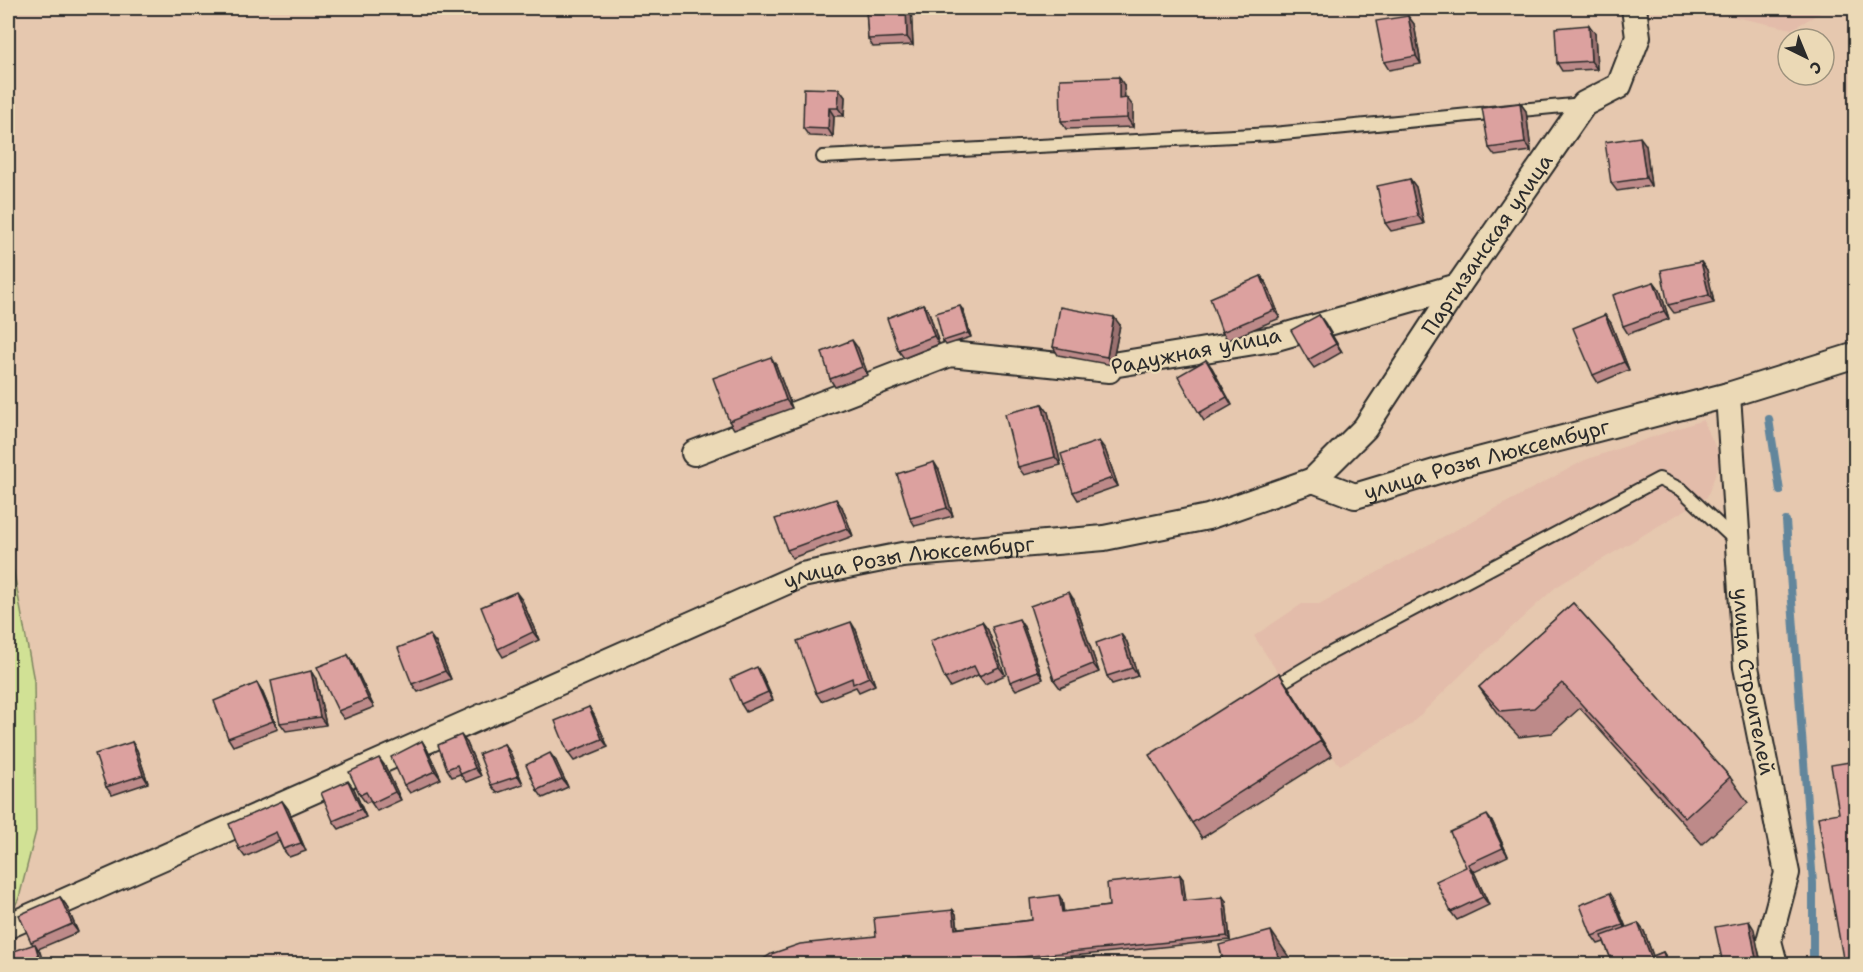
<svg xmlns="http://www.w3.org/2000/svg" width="1863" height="972" font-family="'Shantell Sans',sans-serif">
	<rect width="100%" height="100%" fill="#e6c8af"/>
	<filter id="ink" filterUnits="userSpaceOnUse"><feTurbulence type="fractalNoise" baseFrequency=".0167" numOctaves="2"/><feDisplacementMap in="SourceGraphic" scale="12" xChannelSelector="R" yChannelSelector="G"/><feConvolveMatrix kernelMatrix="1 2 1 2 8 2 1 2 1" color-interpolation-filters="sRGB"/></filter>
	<g filter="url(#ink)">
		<!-- built -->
		<g fill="#e3bcaa">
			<polygon points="1692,8 1826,8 1827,9 1792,29"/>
			<polygon points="1703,420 1721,459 1707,497 1556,587 1476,660 1410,725 1340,765 1332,756 1254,636 1302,604 1319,604 1585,460"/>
		</g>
		<!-- green -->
		<polygon fill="#d1e195" stroke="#7e8660" stroke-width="1.5" points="8,541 34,681 36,831 19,898 8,919"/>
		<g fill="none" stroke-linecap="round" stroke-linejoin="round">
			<!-- stream -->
			<g stroke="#62869c" stroke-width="8">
				<polyline points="1769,419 1780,491"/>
				<polyline points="1786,521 1813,883 1813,964"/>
			</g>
			<defs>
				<g id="lane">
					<polyline points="823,157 1273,134 1583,104"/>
					<polyline points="1272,688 1327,655 1659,479 1682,490 1736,541"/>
				</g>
				<g id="street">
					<path id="s1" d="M1728,395l18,272 41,206 -18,68 6,23"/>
					<polyline points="694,453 950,354 1109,370 1112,365 1273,339 1458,286"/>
					<path id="s2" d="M1313,480l52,-52 93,-142 126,-182 35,-18 19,-49 -4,-29"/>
					<path id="s3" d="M8,926l794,-351 100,-20 202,-17 104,-21 105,-37 42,16 100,-30 273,-71 128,-40"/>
				</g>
			</defs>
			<!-- lane casing -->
			<use href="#lane" stroke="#2b2b2b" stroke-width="16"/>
			<!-- street casing -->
			<use href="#street" stroke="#2b2b2b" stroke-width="28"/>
			<!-- lane -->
			<use href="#lane" stroke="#ebd9b6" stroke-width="12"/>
			<!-- street -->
			<use href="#street" stroke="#ebd9b6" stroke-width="24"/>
		</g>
		<!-- wall -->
		<g fill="#bd8a89" stroke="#2b2b2b" stroke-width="1.5">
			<polygon points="866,8 911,8 913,45 873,47 868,39"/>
			<polygon points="1408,16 1414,24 1421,64 1389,70 1384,62"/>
			<polygon points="1595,33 1597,69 1562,71 1557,63"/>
			<polygon points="1124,85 1125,98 1133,106 1133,127 1066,129 1061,121"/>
			<polygon points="839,89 845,97 844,116 834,116 833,137 809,136 803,128"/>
			<polygon points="1520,103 1526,111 1531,151 1495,156 1489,148"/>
			<polygon points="1646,145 1651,186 1617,191 1611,183"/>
			<polygon points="1410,179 1416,187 1424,224 1391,231 1385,223"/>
			<polygon points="1701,262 1707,270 1714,303 1674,313 1668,305"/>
			<polygon points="1261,276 1267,284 1280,318 1228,340 1222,332"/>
			<polygon points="1654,282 1660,290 1669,319 1628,334 1623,326"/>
			<polygon points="923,304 929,312 939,344 904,358 898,350"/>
			<polygon points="963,310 971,337 946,345 943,341"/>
			<polygon points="1319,315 1342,352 1314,368 1308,360"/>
			<polygon points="1605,315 1611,323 1629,370 1598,383 1593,375"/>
			<polygon points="1120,325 1112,365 1058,355 1053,347"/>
			<polygon points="858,348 868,375 835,387 830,379"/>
			<polygon points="1206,360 1212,368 1232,405 1204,421 1199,413"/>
			<polygon points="776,365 792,408 734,429 729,421"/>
			<polygon points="1042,404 1048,412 1061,465 1024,475 1018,467"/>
			<polygon points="1105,449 1118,486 1078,500 1073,492"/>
			<polygon points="939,470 953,516 915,526 910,518"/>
			<polygon points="842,507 853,536 792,558 787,550"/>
			<polygon points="522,600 539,640 503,657 498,649"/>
			<polygon points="1074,600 1099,672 1060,688 1054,680"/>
			<polygon points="1573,603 1730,777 1748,803 1702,844 1580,708 1552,733 1519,737 1497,713 1479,687"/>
			<polygon points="982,622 988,630 1005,675 985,684 978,675 950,687 945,679"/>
			<polygon points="1024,627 1043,679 1016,690 1010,682"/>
			<polygon points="856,630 875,685 859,692 856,687 821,701 816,693"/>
			<polygon points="1127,642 1138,676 1112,684 1107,676"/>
			<polygon points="436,643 451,679 418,692 412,684"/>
			<polygon points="348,655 353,663 374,707 344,719 338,711"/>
			<polygon points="1279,673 1289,688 1332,756 1202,838 1192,823"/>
			<polygon points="762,675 773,700 746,712 741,704"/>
			<polygon points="316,679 326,725 286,731 280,723"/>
			<polygon points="257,683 262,691 278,729 233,746 228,738"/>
			<polygon points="589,707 594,715 608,747 574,761 568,753"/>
			<polygon points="422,741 427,749 441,779 410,793 404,785"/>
			<polygon points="132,742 137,750 148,783 112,795 106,787"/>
			<polygon points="467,743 481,776 466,782 460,774 452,777 447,769"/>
			<polygon points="504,744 510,752 523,784 497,793 491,785"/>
			<polygon points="556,761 568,787 543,798 537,790"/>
			<polygon points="385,766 401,800 377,811 370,801 366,803 360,795"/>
			<polygon points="354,789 366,817 339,829 333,821"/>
			<polygon points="282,801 288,809 306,851 289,857 283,849 279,841 245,857 239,849"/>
			<polygon points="1493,823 1508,856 1474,872 1489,905 1457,920 1451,912 1466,867"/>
			<polygon points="1180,875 1183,879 1186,901 1226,901 1230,940 995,964 756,964 876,936 953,910 956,914 958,928 1032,920 1062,900 1064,912 1109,906"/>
			<polygon points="60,897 66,905 78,932 38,949 40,952 31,942"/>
			<polygon points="1615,901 1626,927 1644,931 1653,956 1663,952 1668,960 1670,964 1613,964 1604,942 1598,944 1592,936"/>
		</g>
		<!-- shaded-wall -->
		<g fill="#9a716f" stroke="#2b2b2b" stroke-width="1.5">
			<polygon points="906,8 911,8 913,45 907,37"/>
			<polygon points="1408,16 1414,24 1421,64 1416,56"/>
			<polygon points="1589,25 1595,33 1597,69 1591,61"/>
			<polygon points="1119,77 1124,85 1125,107 1119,99"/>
			<polygon points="839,89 845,97 844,116 838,108"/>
			<polygon points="1127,98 1133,106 1133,127 1127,118"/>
			<polygon points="1520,103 1526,111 1531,151 1525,143"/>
			<polygon points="829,108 834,116 833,137 828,129"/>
			<polygon points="1640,137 1646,145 1651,186 1646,178"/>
			<polygon points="1410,179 1416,187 1424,224 1418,216"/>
			<polygon points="1701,262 1707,270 1714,303 1709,295"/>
			<polygon points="1261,276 1267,284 1280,318 1274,310"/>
			<polygon points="1654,282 1660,290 1669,319 1664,311"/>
			<polygon points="923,304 929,312 939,344 934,336"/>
			<polygon points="960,306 963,310 971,337 968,333"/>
			<polygon points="1319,315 1325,323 1342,352 1336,344"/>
			<polygon points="1605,315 1611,323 1629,370 1624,362"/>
			<polygon points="1114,317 1120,325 1112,365 1107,357"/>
			<polygon points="852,340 858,348 868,375 862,367"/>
			<polygon points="771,357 776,365 792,408 786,400"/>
			<polygon points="1206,360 1212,368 1232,405 1227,397"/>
			<polygon points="1042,404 1048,412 1061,465 1055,457"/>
			<polygon points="1099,441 1105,449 1118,486 1112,478"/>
			<polygon points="934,462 939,470 953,516 947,508"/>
			<polygon points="836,499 842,507 853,536 847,528"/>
			<polygon points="516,592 522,600 539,640 533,632"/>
			<polygon points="1069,592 1074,600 1099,672 1093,664"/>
			<polygon points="1019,619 1024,627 1043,679 1038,671"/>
			<polygon points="851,622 856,630 875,685 869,677"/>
			<polygon points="982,622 988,630 1005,675 999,667"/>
			<polygon points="1121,634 1127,642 1138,676 1132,668"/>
			<polygon points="430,635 436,643 451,679 445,671"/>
			<polygon points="348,655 353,663 374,707 368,699"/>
			<polygon points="757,667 762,675 773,700 768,692"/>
			<polygon points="311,671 316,679 326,725 320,717"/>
			<polygon points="1279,673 1289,688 1332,756 1321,741"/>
			<polygon points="257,683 262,691 278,729 273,721"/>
			<polygon points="589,707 594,715 608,747 602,739"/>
			<polygon points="461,735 467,743 481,776 475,768"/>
			<polygon points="422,741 427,749 441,779 435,771"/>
			<polygon points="132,742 137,750 148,783 143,775"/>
			<polygon points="504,744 510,752 523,784 518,776"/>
			<polygon points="550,753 556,761 568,787 562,779"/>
			<polygon points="379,758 385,766 401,800 395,792"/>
			<polygon points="348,781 354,789 366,817 361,809"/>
			<polygon points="282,801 288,809 306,851 301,843"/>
			<polygon points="1487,815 1493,823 1508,856 1503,848"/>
			<polygon points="1468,864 1474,872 1489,905 1483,897"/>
			<polygon points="1180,875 1183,879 1186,905 1183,901"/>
			<polygon points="1610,893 1615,901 1628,933 1623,925"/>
			<polygon points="1059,895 1062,900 1064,916 1062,912"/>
			<polygon points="60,897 66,905 78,932 72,924"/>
			<polygon points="1223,897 1226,901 1230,940 1227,936"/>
			<polygon points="953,910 956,914 958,933 955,929"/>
			<polygon points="1749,921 1754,929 1761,964 1757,964"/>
			<polygon points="1638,923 1644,931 1656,964 1651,957"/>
			<polygon points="1271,931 1289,957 1291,964 1280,964"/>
			<polygon points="35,944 40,952 44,964 41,964"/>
			<polygon points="1663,952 1668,960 1670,964 1667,964"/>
		</g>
		<!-- building -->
		<g fill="#dca19f" stroke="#2b2b2b" stroke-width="1.5">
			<polygon points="866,8 906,8 907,37 868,39"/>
			<polygon points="1408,16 1416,56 1384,62 1376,21"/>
			<polygon points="1589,25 1591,61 1557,63 1555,28"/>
			<polygon points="1119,77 1119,99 1127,98 1127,118 1061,121 1060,79"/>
			<polygon points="804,88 839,89 838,108 829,108 828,129 803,128"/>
			<polygon points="1520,103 1525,143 1489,148 1482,108"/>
			<polygon points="1640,137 1646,178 1611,183 1605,142"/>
			<polygon points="1410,179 1418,216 1385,223 1377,186"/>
			<polygon points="1701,262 1709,295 1668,305 1661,270"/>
			<polygon points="1261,276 1274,310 1222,332 1210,298"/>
			<polygon points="1654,282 1664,311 1623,326 1613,295"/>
			<polygon points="923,304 934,336 898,350 887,318"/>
			<polygon points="960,306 968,333 943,341 936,313"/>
			<polygon points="1060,307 1114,317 1107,357 1053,347"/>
			<polygon points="1319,315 1336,344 1308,360 1291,330"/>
			<polygon points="1605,315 1624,362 1593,375 1573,328"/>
			<polygon points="852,340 862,367 830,379 822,352"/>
			<polygon points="771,357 786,400 729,421 713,378"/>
			<polygon points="1206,360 1227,397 1199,413 1178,376"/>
			<polygon points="1042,404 1055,457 1018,467 1005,414"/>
			<polygon points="1099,441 1112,478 1073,492 1061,454"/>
			<polygon points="934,462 947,508 910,518 897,474"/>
			<polygon points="836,499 847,528 787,550 775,519"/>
			<polygon points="516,592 533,632 498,649 481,607"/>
			<polygon points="1069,592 1093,664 1054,680 1030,606"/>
			<polygon points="1573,603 1730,777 1685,818 1562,683 1534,708 1501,711 1479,687"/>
			<polygon points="1019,619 1038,671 1010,682 992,627"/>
			<polygon points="851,622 869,677 853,684 852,678 816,693 797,641"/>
			<polygon points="982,622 999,667 979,676 974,666 945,679 930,641"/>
			<polygon points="1121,634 1132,668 1107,676 1096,643"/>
			<polygon points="430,635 445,671 412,684 398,648"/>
			<polygon points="348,655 368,699 338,711 317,667"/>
			<polygon points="757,667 768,692 741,704 730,679"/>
			<polygon points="311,671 320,717 280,723 271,681"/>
			<polygon points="1279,673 1321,741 1192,823 1149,755"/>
			<polygon points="257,683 273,721 228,738 214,701"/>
			<polygon points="589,707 602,739 568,753 555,721"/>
			<polygon points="461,735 475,768 461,774 457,765 447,769 438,745"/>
			<polygon points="422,741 435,771 404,785 391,757"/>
			<polygon points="132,742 143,775 106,787 95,754"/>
			<polygon points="504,744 518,776 491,785 479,754"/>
			<polygon points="550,753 562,779 537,790 526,765"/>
			<polygon points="379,758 395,792 372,803 366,792 360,795 349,772"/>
			<polygon points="1856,761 1856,962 1844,964 1818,817 1839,813 1831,765"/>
			<polygon points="348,781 361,809 333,821 321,793"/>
			<polygon points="282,801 301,843 283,849 276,832 239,849 229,824"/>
			<polygon points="1487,815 1503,848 1468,864 1483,897 1451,912 1436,881 1466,867 1450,832"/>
			<polygon points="1180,875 1183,901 1223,897 1227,936 954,964 756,964 771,954 800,944 876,936 874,918 953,910 955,929 1032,920 1030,899 1059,895 1062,912 1109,906 1107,883"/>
			<polygon points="1610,893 1623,925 1592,936 1580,905"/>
			<polygon points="60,897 72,924 31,942 19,915"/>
			<polygon points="1749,921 1757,964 1723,964 1715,927"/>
			<polygon points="1638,923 1651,957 1663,952 1667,964 1613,964 1602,936"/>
			<polygon points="1271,931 1280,964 1224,964 1219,945"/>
			<polygon points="35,944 41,964 8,964 8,953"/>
		</g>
	</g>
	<g text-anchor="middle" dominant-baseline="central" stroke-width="4.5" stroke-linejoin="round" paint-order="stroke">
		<!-- street labels -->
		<g font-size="21" fill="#2b2b2b" stroke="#ebd9b6">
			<text stroke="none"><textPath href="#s2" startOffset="294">Партизанская улица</textPath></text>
			<text transform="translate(1196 351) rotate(-11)">Радужная улица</text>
			<text stroke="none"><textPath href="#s3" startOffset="1572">улица Розы Люксембург</textPath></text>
			<text stroke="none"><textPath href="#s3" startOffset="976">улица Розы Люксембург</textPath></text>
			<text stroke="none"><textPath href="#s1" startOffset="288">улица Строителей</textPath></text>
		</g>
	</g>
	<!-- margin -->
	<rect width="1863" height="972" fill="none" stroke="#ebd9b6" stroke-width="30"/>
	<rect x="15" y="15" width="1833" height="942" fill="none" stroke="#2b2b2b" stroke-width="2" filter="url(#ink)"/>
	<!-- north arrow -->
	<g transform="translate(1806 57) rotate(137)"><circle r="28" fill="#ebd9b6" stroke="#9e937e" stroke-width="1.5"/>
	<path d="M0-4.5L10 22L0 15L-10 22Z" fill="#2b2b2b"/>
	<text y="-9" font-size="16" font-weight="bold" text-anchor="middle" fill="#2b2b2b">С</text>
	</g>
</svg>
